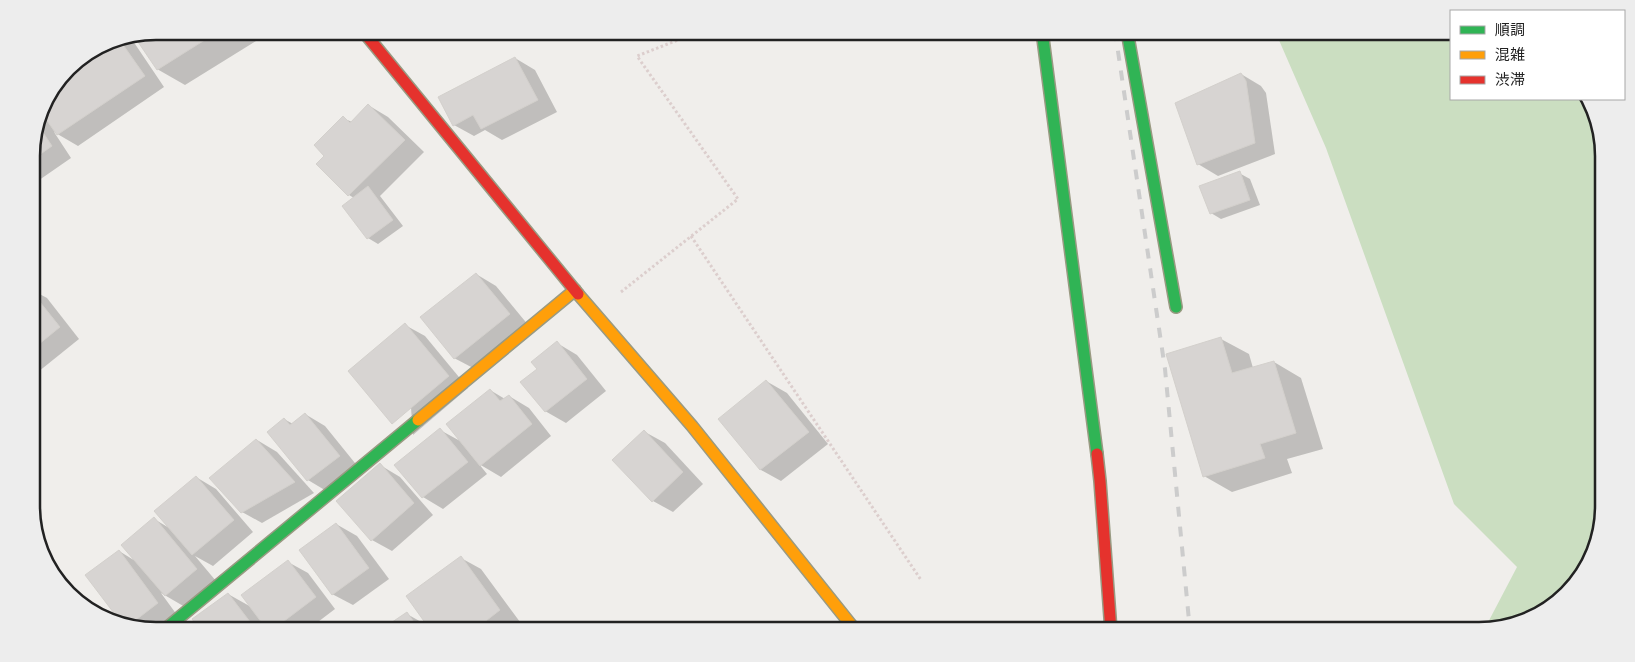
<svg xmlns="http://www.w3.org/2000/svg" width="1635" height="662" font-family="Montserrat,'Noto Sans JP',sans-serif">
	<rect width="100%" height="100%" fill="#f0eeeb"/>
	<!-- forest -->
	<polygon fill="#cbdec1" points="1275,31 1451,31 1451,99 1584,99 1603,140 1597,546 1555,605 1484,630 1517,567 1454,504 1326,148"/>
	<!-- shadow -->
	<g fill="#0003">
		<polygon points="156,31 272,31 185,85 157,69 136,35"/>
		<polygon points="126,37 133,41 164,87 78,146 54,132 71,158 32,185 32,148 44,101 74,62 109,41"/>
		<polygon points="515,58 535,70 557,112 502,140 485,130 474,136 454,125"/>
		<polygon points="1241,74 1261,86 1266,93 1275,154 1218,176 1198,164"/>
		<polygon points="368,105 388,117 424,152 380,196 403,226 378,244 368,238 354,198 349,195 318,164 326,156 343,118 352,122"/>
		<polygon points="1239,173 1250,179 1260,205 1221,219 1211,213"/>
		<polygon points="476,274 496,286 529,326 475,369 454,358"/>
		<polygon points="32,290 47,298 79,339 33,376"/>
		<polygon points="405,325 425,336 468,388 413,435"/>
		<polygon points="1221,339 1249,354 1253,368 1274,362 1301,378 1323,449 1287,459 1292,473 1232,492 1204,476"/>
		<polygon points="557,343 577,355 606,391 566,423 545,411 539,369"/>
		<polygon points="766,381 787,393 828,444 781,481 761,470 720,419"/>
		<polygon points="490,390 505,399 509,396 529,408 551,436 501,477 479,464 487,474 443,509 423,497 440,430 462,442"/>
		<polygon points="305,414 325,426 359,468 328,492 308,480 284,419 293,424"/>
		<polygon points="645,432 665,443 703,484 673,512 653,501"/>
		<polygon points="257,440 277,452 314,493 262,523 242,512"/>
		<polygon points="380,465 400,477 433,515 392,551 372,540"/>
		<polygon points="196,477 216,489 253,532 213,566 195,556 216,581 185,607 161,593 177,615 156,631 125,625 87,575 119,551 137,562 154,519 171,529"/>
		<polygon points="336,524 357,536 389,579 353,605 332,594"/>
		<polygon points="461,558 481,569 520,622 508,631 382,631 407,614 430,627"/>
		<polygon points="288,562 308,573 335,609 306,631 270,631 265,628 267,631 203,631 228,594 253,608"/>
		<polygon points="535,626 543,631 529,631"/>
	</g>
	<!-- building -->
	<g fill="#d7d4d2" stroke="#d3d0cc">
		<polygon points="156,31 219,31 157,70 134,36"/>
		<polygon points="119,39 145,76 57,135 41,112 44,101 74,62 109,41"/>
		<polygon points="515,57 538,100 481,129 473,115 453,126 438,97"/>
		<polygon points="1241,73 1246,81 1255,143 1197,165 1175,103"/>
		<polygon points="368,104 405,140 348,196 316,164 324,156 314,145 343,116 350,123"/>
		<polygon points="38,125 52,146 32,160 32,148"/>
		<polygon points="1240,171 1250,200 1210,214 1199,186"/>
		<polygon points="368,186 393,220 367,239 342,206"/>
		<polygon points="476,273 510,314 454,359 420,317"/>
		<polygon points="32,292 60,327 33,349"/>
		<polygon points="405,323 449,376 392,424 348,371"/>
		<polygon points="1221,337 1232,373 1274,361 1296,433 1260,444 1265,458 1203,477 1166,354"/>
		<polygon points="557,341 587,379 545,412 520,382 537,369 531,362"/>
		<polygon points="766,380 809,432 760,470 718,419"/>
		<polygon points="490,389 500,401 509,395 532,424 480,466 446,424"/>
		<polygon points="305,413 340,456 307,481 267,432 284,418 290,425"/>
		<polygon points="440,428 468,462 422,498 394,465"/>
		<polygon points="644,430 683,472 652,502 612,460"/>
		<polygon points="256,439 295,482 241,513 209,478"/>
		<polygon points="380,463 414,503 371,541 336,501"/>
		<polygon points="196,476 234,520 192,555 154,511"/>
		<polygon points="154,517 197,569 165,596 121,545"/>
		<polygon points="336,523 369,568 332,595 299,550"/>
		<polygon points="119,550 158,603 128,626 123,625 85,575"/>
		<polygon points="461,556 500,610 473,631 431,631 406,596"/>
		<polygon points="288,560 316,597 271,631 268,631 241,595"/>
		<polygon points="228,593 257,631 201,631 192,619"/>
		<polygon points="407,612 420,631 379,631"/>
	</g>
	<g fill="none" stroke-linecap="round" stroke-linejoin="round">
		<defs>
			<g id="fast">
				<polyline points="1042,31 1097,454"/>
				<polyline points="1127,31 1176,307"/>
				<polyline points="163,631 418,420"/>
			</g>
			<g id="slow">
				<polyline points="578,294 692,426 856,631"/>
				<polyline points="418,420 575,290"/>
			</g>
			<g id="jam">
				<polyline points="363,31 578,294"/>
				<polyline points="1097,454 1100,481 1111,631"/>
			</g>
		</defs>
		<!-- fast casing -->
		<use href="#fast" stroke="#999a82" stroke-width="14"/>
		<!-- slow casing -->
		<use href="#slow" stroke="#999a82" stroke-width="14"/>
		<!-- jam casing -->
		<use href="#jam" stroke="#999a82" stroke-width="14"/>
		<!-- path -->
		<g stroke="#dccecd" stroke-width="3" stroke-dasharray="2.5 2.5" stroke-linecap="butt">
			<polyline points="691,236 921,580"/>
			<polyline points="621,292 738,199 637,56 701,31"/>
		</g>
		<!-- fast -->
		<use href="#fast" stroke="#30b455" stroke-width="11"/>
		<!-- slow -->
		<use href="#slow" stroke="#ff9f0a" stroke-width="11"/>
		<!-- jam -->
		<use href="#jam" stroke="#e5322d" stroke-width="11"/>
		<!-- rail -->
		<polyline stroke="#ccc" stroke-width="4" stroke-dasharray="10 10" stroke-linecap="butt" points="1115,31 1165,369 1190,631"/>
	</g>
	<!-- crop -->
	<path d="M0 0H1635V662H0ZM156 40H1479A116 116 0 0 1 1595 156V506A116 116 0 0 1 1479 622H156A116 116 0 0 1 40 506V156A116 116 0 0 1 156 40Z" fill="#ededed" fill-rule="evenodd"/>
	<path fill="none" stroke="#222" stroke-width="2.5" d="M156 40H1479A116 116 0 0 1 1595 156V506A116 116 0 0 1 1479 622H156A116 116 0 0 1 40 506V156A116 116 0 0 1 156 40Z"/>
	<!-- legend -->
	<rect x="1450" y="10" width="175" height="90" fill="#ffffff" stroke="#a7a7a7"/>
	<rect x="1460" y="26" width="25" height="8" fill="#30b455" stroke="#a7a7a7"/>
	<text x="1495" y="35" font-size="15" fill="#222222">順調</text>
	<rect x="1460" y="51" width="25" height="8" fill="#ff9f0a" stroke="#a7a7a7"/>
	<text x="1495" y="60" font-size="15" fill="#222222">混雑</text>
	<rect x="1460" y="76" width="25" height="8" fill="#e5322d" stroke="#a7a7a7"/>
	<text x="1495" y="85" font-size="15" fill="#222222">渋滞</text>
</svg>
